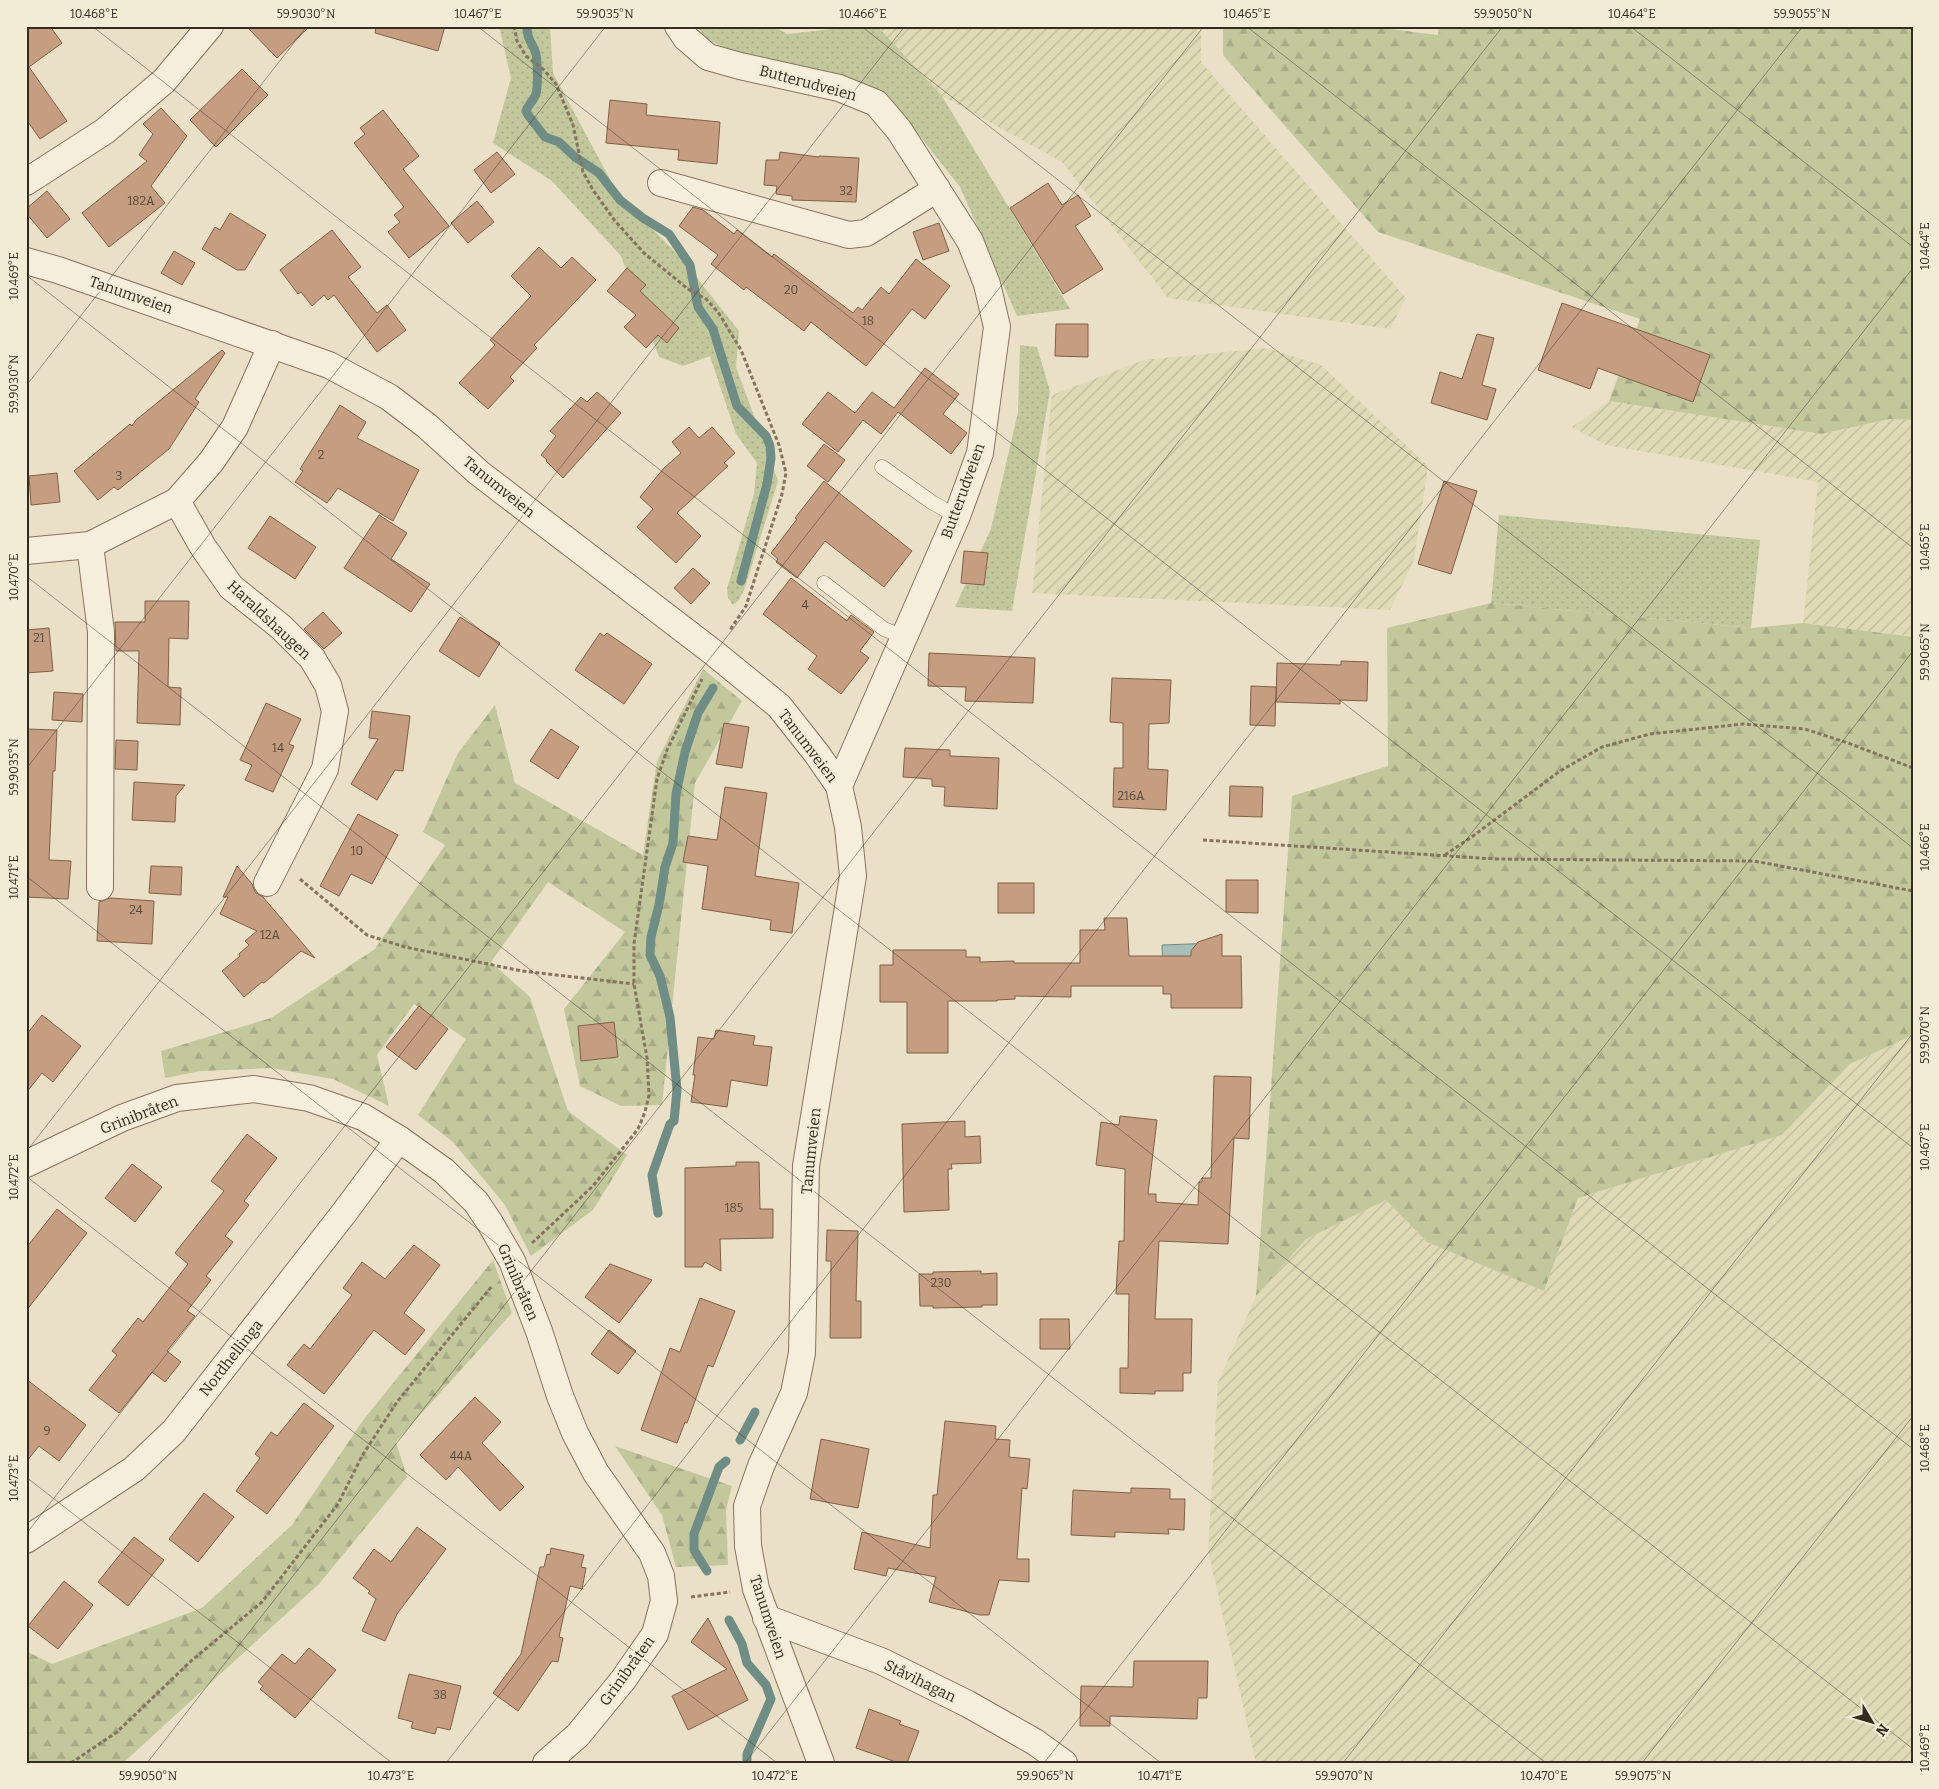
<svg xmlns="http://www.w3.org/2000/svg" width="1939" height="1789" font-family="Bitter,serif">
	<defs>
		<pattern id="farmland-furrows" width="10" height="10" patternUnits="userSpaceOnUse" patternTransform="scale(1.25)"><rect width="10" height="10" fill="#dfd9b6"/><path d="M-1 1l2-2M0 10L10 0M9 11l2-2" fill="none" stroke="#c0ba9c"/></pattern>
		<pattern id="grass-dots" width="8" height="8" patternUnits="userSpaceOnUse" patternTransform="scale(1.25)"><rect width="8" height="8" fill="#c2c89c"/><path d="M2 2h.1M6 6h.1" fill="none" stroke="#a7ac86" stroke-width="1.8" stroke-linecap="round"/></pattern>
		<pattern id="forest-firs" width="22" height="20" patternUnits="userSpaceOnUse" patternTransform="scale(1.25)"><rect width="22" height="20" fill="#c2c89c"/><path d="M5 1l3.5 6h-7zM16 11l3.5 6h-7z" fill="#a7ac86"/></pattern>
	</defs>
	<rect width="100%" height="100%" fill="#eae0c7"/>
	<!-- farmland -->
	<g fill="url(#farmland-furrows)">
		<polygon points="877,26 1201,26 1201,62 1406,298 1390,329 1168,298 1062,162 942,96"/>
		<polygon points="1266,348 1321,365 1428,466 1414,560 1390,610 1032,593 1052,395 1144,360"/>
		<polygon points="1609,401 1822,434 1889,419 1913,420 1913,637 1803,623 1818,482 1606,445 1572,427"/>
		<polygon points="1913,1035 1913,1763 1256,1763 1208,1550 1218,1382 1256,1296 1306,1239 1386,1200 1427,1242 1544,1291 1578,1198 1782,1135 1850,1064"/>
	</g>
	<!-- grass -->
	<g fill="url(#grass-dots)">
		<polygon points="499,26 550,26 553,73 618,194 682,259 739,331 736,367 778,481 744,590 739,600 733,605 728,598 727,589 754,494 757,463 736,434 710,356 683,366 659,357 621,256 552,181 493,143 511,78"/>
		<polygon points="697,26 774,26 787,34 859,26 877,26 942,96 1070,309 1017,316 960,187 893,102 830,78 753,62 705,38"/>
		<polygon points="1020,345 1037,347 1050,391 1012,611 955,607 991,529 1018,412"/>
		<polygon points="1499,515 1760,540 1751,628 1491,603"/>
	</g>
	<!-- forest -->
	<g fill="url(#forest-firs)">
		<polygon points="1223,26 1366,26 1438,35 1439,26 1913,26 1913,420 1889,419 1822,434 1609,401 1640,319 1378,232 1223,55"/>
		<polygon points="1491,603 1751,628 1803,623 1913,637 1913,1035 1850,1064 1782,1135 1578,1198 1544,1291 1427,1242 1386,1200 1306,1239 1256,1296 1292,796 1388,766 1387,628"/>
		<polygon points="703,669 742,701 695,783 662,1105 621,1106 580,1086 564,1009 625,932 548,882 491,962 530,997 568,1111 627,1155 593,1210 531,1256 505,1205 453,1142 418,1115 466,1039 414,1004 377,1055 389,1106 333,1079 271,1068 201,1071 165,1078 161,1051 271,1018 375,949 445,845 423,832 458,753 495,705 515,783 643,855 657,761"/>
		<polygon points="493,1260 512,1313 396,1442 407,1477 319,1584 123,1763 26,1763 26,1651 52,1664 202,1608 292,1525 364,1419"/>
		<polygon points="615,1446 732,1486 726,1510 728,1565 676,1567 662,1515"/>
	</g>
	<!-- water -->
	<polygon fill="#a8bfb8" stroke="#6f8c85" points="1216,943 1163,971 1162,945"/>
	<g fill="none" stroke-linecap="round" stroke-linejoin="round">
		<!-- stream -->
		<g stroke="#6f8c85" stroke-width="9">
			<path d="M527,26c0,13 4,15 8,25 3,7 3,36 1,43 -2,6 -8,11 -10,17l2,4 17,22 14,5 16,15 24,16 21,27 23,18 26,16 21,31 8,42 15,22 24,77 29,30 4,10 1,12 -4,26 -26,97"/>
			<polyline points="658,1213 652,1175 670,1124 674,1121 677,1090 670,1017 660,976 650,955 651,937 659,905 665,867 673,843 676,794 685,752 698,713 713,688"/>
			<polyline points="740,1440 755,1412"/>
			<polyline points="707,1571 694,1550 694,1534 719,1467 726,1461"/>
			<polyline points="729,1620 742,1644 747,1663 766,1685 771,1699 747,1754 747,1763"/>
		</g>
	</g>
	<!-- building -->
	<g fill="#c59e81" stroke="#825e46">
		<polygon points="26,26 50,26 62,43 29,67 67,121 40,139 26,119"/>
		<polygon points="246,26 310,26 277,58"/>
		<polygon points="376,26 445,26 438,51 375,33"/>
		<polygon points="242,69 268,95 216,147 190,120"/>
		<polygon points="610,100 647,104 646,115 720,122 717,164 678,160 679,150 606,143"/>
		<polygon points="161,108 187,136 151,186 165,203 109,247 82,213 147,161 139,155 153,134 143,124"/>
		<polygon points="383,110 419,156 403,169 449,226 409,258 388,232 400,222 394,215 404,207 354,143 365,134 360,128"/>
		<polygon points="497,152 515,174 491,193 474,170"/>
		<polygon points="780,152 819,157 819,156 859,158 856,202 792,200 792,196 776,194 777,186 764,185 766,160 779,160"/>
		<polygon points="1048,183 1062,205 1078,195 1091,216 1075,226 1103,269 1063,294 1010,208"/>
		<polygon points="47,191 70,219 47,238 26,213 26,209"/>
		<polygon points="477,201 494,222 468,243 451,223"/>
		<polygon points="693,207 703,210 734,234 737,230 772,257 774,254 853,313 858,307 862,310 881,287 889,294 916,259 950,286 925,319 912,309 866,366 811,322 804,331 746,287 744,290 711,264 718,255 679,226"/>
		<polygon points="230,213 266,235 245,270 237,270 202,249 215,227 220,230"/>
		<polygon points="939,223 949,251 923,260 913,232"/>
		<polygon points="332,230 361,267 348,277 377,313 387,305 406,330 377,352 334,295 328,300 324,295 312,306 301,292 298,294 280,270"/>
		<polygon points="539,247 561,268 572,257 596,280 534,345 537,348 510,377 514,381 488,409 459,383 495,345 490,340 531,296 511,276"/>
		<polygon points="174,251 195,263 182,285 161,273"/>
		<polygon points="627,268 646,285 640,291 679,328 667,343 658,335 646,348 624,327 636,315 607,291"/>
		<polygon points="1562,303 1710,355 1693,402 1598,368 1590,389 1538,370"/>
		<polygon points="1056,324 1088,324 1088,357 1055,356"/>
		<polygon points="1477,334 1494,338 1482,385 1496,389 1487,420 1431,403 1440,372 1462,379"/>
		<polygon points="222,350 225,353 195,399 199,402 169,449 118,490 114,487 98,500 74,471 130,424 132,426 136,420"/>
		<polygon points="925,368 959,394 943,414 967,433 951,454 898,412 881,434 863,420 838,452 802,424 828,392 855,413 872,392 894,408"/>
		<polygon points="597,392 621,413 563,478 546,461 547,460 541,455 556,436 550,431 581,397 587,402"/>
		<polygon points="340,405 366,422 357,438 419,470 393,521 338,488 327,503 295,482 303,471 300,469"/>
		<polygon points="689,427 699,438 712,427 735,453 724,463 728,466 677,513 701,536 676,563 637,527 653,509 640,497 664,468 681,453 672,442"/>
		<polygon points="824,444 845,460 828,482 807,466"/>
		<polygon points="57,473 60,502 31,505 29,476"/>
		<polygon points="824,481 912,551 884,587 825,541 797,578 776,562 778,559 771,553 797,519 795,518"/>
		<polygon points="1444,481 1477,491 1451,574 1418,564"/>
		<polygon points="379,515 407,533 391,559 430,584 411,612 344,568"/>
		<polygon points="270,516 316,547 295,579 248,548"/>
		<polygon points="964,551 988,553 984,585 961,583"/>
		<polygon points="693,568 710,583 691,604 674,588"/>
		<polygon points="791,578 847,621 851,615 874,632 860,651 869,658 841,694 808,669 817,656 763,614"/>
		<polygon points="145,601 189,601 188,639 169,638 168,687 181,688 180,725 137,723 139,651 116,651 115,622 145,622"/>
		<polygon points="323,612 342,633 324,649 304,629"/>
		<polygon points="460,617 500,643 479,677 439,651"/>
		<polygon points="49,628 53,671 26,673 26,630"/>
		<polygon points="600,633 604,636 607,633 652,664 624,704 575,670"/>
		<polygon points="929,653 1035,658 1033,703 965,701 966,687 928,686"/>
		<polygon points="1341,661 1368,662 1367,701 1340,700 1340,704 1276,702 1277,663 1341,665"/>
		<polygon points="1112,678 1171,680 1169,723 1149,724 1148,769 1168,770 1166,810 1113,807 1114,768 1123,768 1123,723 1110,722"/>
		<polygon points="1251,686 1276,687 1275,726 1250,725"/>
		<polygon points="54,692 83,694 82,722 52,720"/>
		<polygon points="266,703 301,719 289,744 294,746 273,792 245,780 252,765 240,760"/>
		<polygon points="372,711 410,716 403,771 395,770 377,800 351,784 378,739 369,738"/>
		<polygon points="724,723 749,727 742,768 716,764"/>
		<polygon points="26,729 57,730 55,771 53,771 49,860 71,861 68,899 26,897"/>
		<polygon points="551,729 579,747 558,779 530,761"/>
		<polygon points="116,740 138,741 137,770 115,769"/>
		<polygon points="905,748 950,750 950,756 999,758 997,809 944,806 945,787 932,786 932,779 903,777"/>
		<polygon points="134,782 185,785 176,796 175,822 132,820"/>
		<polygon points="1230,786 1263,787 1262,817 1229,816"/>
		<polygon points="725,787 767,793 755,876 799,883 792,933 770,930 771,920 702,909 708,866 683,862 688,836 717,840"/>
		<polygon points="358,814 398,835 372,884 351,874 339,896 320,886"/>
		<polygon points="151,866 182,867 181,895 149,893"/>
		<polygon points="237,866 252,884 255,892 263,897 315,958 301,951 264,983 262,982 244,997 222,971 240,956 239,954 249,945 245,941 257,931 220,914 228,897 223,897"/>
		<polygon points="1226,880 1258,880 1258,913 1226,912"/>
		<rect x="998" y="883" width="36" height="30"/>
		<polygon points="110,898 154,901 152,944 97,941 99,902"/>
		<polygon points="1104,918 1127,918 1129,956 1191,956 1191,951 1198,942 1222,934 1222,956 1241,956 1242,1008 1171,1008 1171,994 1163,994 1163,986 1071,986 1071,997 1015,996 1015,999 997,1000 997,1001 948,1001 948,1053 907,1053 907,1002 880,1002 880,965 893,965 893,950 966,950 966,957 980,957 980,962 1014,961 1014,963 1080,963 1080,930 1105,930"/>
		<polygon points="419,1006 448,1029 416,1070 386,1047"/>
		<polygon points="42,1015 81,1046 53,1082 42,1073 26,1093 26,1035"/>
		<polygon points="614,1022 618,1057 581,1061 578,1026"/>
		<polygon points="716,1030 755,1036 753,1045 772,1047 767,1086 731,1080 727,1107 691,1102 695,1075 693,1075 698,1037 714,1039"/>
		<polygon points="1214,1076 1251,1077 1249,1139 1234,1138 1228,1244 1159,1241 1155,1319 1192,1319 1191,1373 1183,1373 1183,1391 1155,1391 1155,1394 1120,1393 1120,1368 1128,1368 1129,1294 1116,1294 1119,1241 1124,1241 1125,1169 1096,1165 1101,1122 1119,1125 1120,1116 1157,1120 1148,1194 1156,1194 1156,1202 1198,1205 1199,1182 1202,1182 1202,1178 1211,1178"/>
		<polygon points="965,1121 965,1137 980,1136 981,1163 951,1164 952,1169 948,1169 949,1210 904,1212 902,1124"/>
		<polygon points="247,1134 277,1158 244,1201 249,1205 225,1236 233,1242 206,1276 211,1280 187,1311 195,1316 167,1351 181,1362 165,1382 152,1372 119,1413 89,1390 117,1355 112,1351 138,1318 143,1322 188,1264 175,1253 224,1191 211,1181"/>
		<polygon points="736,1162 759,1162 760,1209 773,1209 773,1238 720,1239 721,1271 705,1262 702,1267 685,1267 685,1168 736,1166"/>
		<polygon points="132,1164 162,1187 135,1222 105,1198"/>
		<polygon points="57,1209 87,1233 26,1311 26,1248"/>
		<polygon points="827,1230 858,1231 856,1301 861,1301 861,1338 830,1338 831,1261 826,1261"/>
		<polygon points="414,1245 440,1265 404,1313 425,1330 405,1355 374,1330 324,1394 287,1365 304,1344 310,1349 352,1295 343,1288 362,1262 385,1279"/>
		<polygon points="610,1264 652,1280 619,1323 585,1297"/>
		<polygon points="981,1271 981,1274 997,1273 997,1305 982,1305 982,1307 933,1308 933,1306 920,1306 919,1274 933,1274 933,1272"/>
		<polygon points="700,1298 735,1311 713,1367 708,1365 687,1423 685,1422 677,1443 641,1430 670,1348 680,1352"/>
		<polygon points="1040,1319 1069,1319 1070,1349 1040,1349"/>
		<polygon points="609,1330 636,1351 618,1374 591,1354"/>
		<polygon points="26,1379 86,1425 59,1461 39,1446 26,1462"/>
		<polygon points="475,1397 501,1422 482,1443 524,1487 500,1511 458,1467 446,1480 420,1455"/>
		<polygon points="304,1403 334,1426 267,1514 236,1491 260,1458 255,1454 271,1432 277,1436"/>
		<polygon points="945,1421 996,1426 995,1439 1010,1440 1009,1457 1030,1459 1027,1489 1022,1488 1017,1559 1029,1559 1029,1582 999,1580 989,1615 980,1615 929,1602 936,1577 888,1568 886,1576 854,1569 862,1532 930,1548 933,1495 937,1495"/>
		<polygon points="821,1439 869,1449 858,1508 810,1499"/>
		<polygon points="1131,1488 1170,1489 1170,1499 1185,1499 1184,1530 1168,1529 1169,1534 1115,1532 1115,1537 1071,1535 1073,1490 1131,1493"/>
		<polygon points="204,1493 234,1517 198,1562 169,1539"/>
		<polygon points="417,1527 446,1549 397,1614 385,1641 362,1631 376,1599 368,1593 370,1591 353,1578 374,1549 391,1562"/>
		<polygon points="134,1537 164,1560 128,1606 98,1582"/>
		<polygon points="551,1548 584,1555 581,1567 586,1568 582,1589 570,1586 559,1637 563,1638 558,1662 552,1661 518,1711 493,1693 521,1654 540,1567 544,1567 547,1554 550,1555"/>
		<polygon points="64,1581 93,1605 58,1649 28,1626"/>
		<polygon points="708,1618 748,1700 688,1730 672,1696 727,1669 691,1642"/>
		<polygon points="309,1648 336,1670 295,1718 260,1689 263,1686 258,1682 282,1654 295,1664"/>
		<polygon points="1134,1661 1208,1661 1207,1698 1198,1698 1197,1719 1110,1716 1110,1726 1080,1726 1081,1686 1133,1687"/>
		<polygon points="409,1674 461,1686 450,1730 437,1727 435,1734 411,1728 413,1722 398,1718"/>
		<polygon points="869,1709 901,1721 899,1724 919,1731 907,1763 899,1763 856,1748"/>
	</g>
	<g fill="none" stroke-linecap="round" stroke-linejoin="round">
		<defs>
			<g id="lane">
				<polyline points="882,467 933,503 957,516"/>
				<polyline points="824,583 884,629 904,637"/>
			</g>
			<g id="street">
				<polyline points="678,26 686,38 708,57 740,66 839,88 876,103 899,130 970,241 987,284 997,327 980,453 957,516 839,786"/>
				<polyline points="26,182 105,131 164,81 210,26"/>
				<polyline points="661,183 849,235 866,233 937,189"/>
				<polyline points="26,261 58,270 329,365 389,397 427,426 479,473 714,653 779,706 817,754 839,786 848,827 853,876 806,1166 802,1353 794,1393 761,1466 747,1506 748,1546 756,1589 821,1763"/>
				<polyline points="177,501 203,547 231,587 281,627 312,658 328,685 335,711 325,769 267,883"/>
				<polyline points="90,545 101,632 100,887"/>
				<polyline points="26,551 90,545 177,501 211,462 235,427 272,344"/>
				<polyline points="26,1164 122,1118 177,1098 254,1089 309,1098 363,1117 399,1139 444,1171 476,1202 490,1223 512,1261 539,1331 560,1396 575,1433 596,1473 652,1553 661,1576 664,1601 655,1634 623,1680 578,1735 546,1763"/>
				<polyline points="26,1540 134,1469 174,1431 344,1213 399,1139"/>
				<polyline points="766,1618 881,1661 968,1704 1035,1742 1064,1763"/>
			</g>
		</defs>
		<!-- lane casing -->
		<use href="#lane" stroke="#85735e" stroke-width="15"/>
		<!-- street casing -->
		<use href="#street" stroke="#85735e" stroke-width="28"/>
		<!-- path -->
		<g stroke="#85735e" stroke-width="3" stroke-dasharray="4 2.5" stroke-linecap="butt">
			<polyline points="514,26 517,41 526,56 544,70 556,84 573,125 583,172 593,190 615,221 644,253 688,289 706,299 718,312 741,350 779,445 786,473 782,494 746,606 730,630"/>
			<polyline points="1203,840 1495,859 1754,861 1913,891"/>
			<polyline points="1445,855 1473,836 1560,771 1602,747 1650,734 1743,724 1805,729 1848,743 1913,768"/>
			<polyline points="300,879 367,935 405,947 522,971 634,984"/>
			<polyline points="532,1243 593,1186 638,1129 645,1112 649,1095 647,1058 634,984 634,944 657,779 667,750 702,679"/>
			<polyline points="691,1597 730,1592"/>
			<polyline points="71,1763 117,1732 191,1661 262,1602 338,1504 362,1456 397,1402 492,1286"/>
		</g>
		<!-- lane -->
		<use href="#lane" stroke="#f6eeda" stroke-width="14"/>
		<!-- street -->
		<use href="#street" stroke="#f6eeda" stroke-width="26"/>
	</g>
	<!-- ticks -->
	<path fill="none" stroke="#362b21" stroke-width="1" stroke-opacity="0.45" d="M92,26l1821,1423M477,26l1436,1122M861,26l1052,822M1246,26l667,522M1630,26l283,221M26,275l1887,1474M26,386l281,-360M26,576l1520,1187M26,769l580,-743M26,876l1135,887M26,1152l879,-1126M26,1176l751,587M26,1477l366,286M26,1534l1178,-1508M147,1763l1356,-1737M446,1763l1357,-1737M745,1763l1168,-1495M1044,1763l869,-1112M1343,1763l570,-730M1642,1763l271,-347"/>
	<g text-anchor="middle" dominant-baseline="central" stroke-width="4.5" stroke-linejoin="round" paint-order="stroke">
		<!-- number labels -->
		<g font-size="12" fill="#5a4839">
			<text x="846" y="191">32</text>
			<text x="141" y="201">182A</text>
			<text x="791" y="290">20</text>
			<text x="868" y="321">18</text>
			<text x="321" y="455">2</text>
			<text x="119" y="476">3</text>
			<text x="805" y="605">4</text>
			<text x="39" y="638">21</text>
			<text x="278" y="748">14</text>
			<text x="1131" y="796">216A</text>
			<text x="357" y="851">10</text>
			<text x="136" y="910">24</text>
			<text x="270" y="935">12A</text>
			<text x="734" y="1208">185</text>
			<text x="941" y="1283">230</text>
			<text x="47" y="1431">9</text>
			<text x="461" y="1456">44A</text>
			<text x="440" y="1695">38</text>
		</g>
		<!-- street labels -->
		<g font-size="15" fill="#362b21" stroke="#f2ebd6">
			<text transform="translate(808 83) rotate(15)">Butterudveien</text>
			<text transform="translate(131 295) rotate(19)">Tanumveien</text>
			<text transform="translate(499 487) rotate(39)">Tanumveien</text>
			<text transform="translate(963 491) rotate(-70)">Butterudveien</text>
			<text transform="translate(269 620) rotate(43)">Haraldshaugen</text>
			<text transform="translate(808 746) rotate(53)">Tanumveien</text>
			<text transform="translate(139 1115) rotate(-21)">Grinibråten</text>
			<text transform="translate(811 1151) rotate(-84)">Tanumveien</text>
			<text transform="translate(518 1282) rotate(67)">Grinibråten</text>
			<text transform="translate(231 1358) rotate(-52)">Nordhellinga</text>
			<text transform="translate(768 1617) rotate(72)">Tanumveien</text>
			<text transform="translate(627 1671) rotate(-54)">Grinibråten</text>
			<text transform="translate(920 1681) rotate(26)">Ståvihagan</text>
		</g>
	</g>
	<!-- border -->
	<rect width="1939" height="1789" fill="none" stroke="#f2ebd6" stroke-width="55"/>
	<!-- north arrow -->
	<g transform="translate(1872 1722) rotate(128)" stroke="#f2ebd6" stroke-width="4" paint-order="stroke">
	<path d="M0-4L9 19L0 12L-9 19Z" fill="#362b21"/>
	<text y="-8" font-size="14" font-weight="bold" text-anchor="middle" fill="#362b21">N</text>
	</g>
	<rect x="28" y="28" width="1884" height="1734" fill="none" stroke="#362b21" stroke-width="2"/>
	<g font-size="12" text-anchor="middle" fill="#362b21">
		<text x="94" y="18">10.468°E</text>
		<text x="306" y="18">59.9030°N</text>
		<text x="478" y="18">10.467°E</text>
		<text x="605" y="18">59.9035°N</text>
		<text x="863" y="18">10.466°E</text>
		<text x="1247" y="18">10.465°E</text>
		<text x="1503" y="18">59.9050°N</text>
		<text x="1632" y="18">10.464°E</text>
		<text x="1802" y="18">59.9055°N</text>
		<text transform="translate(1925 246) rotate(-90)" y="4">10.464°E</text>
		<text transform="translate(14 276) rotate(-90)" y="4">10.469°E</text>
		<text transform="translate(14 384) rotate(-90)" y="4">59.9030°N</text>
		<text transform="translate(1925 547) rotate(-90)" y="4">10.465°E</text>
		<text transform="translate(14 577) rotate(-90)" y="4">10.470°E</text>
		<text transform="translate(1925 652) rotate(-90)" y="4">59.9065°N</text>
		<text transform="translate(14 767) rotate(-90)" y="4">59.9035°N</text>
		<text transform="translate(1925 847) rotate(-90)" y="4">10.466°E</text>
		<text transform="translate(14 877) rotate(-90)" y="4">10.471°E</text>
		<text transform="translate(1925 1035) rotate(-90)" y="4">59.9070°N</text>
		<text transform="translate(1925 1147) rotate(-90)" y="4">10.467°E</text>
		<text transform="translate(14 1177) rotate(-90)" y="4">10.472°E</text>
		<text transform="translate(1925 1448) rotate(-90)" y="4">10.468°E</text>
		<text transform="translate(14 1478) rotate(-90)" y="4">10.473°E</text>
		<text transform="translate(1925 1748) rotate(-90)" y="4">10.469°E</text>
		<text x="148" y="1780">59.9050°N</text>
		<text x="391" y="1780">10.473°E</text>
		<text x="775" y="1780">10.472°E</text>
		<text x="1045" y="1780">59.9065°N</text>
		<text x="1160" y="1780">10.471°E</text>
		<text x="1344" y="1780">59.9070°N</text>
		<text x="1544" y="1780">10.470°E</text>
		<text x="1643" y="1780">59.9075°N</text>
	</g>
</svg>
